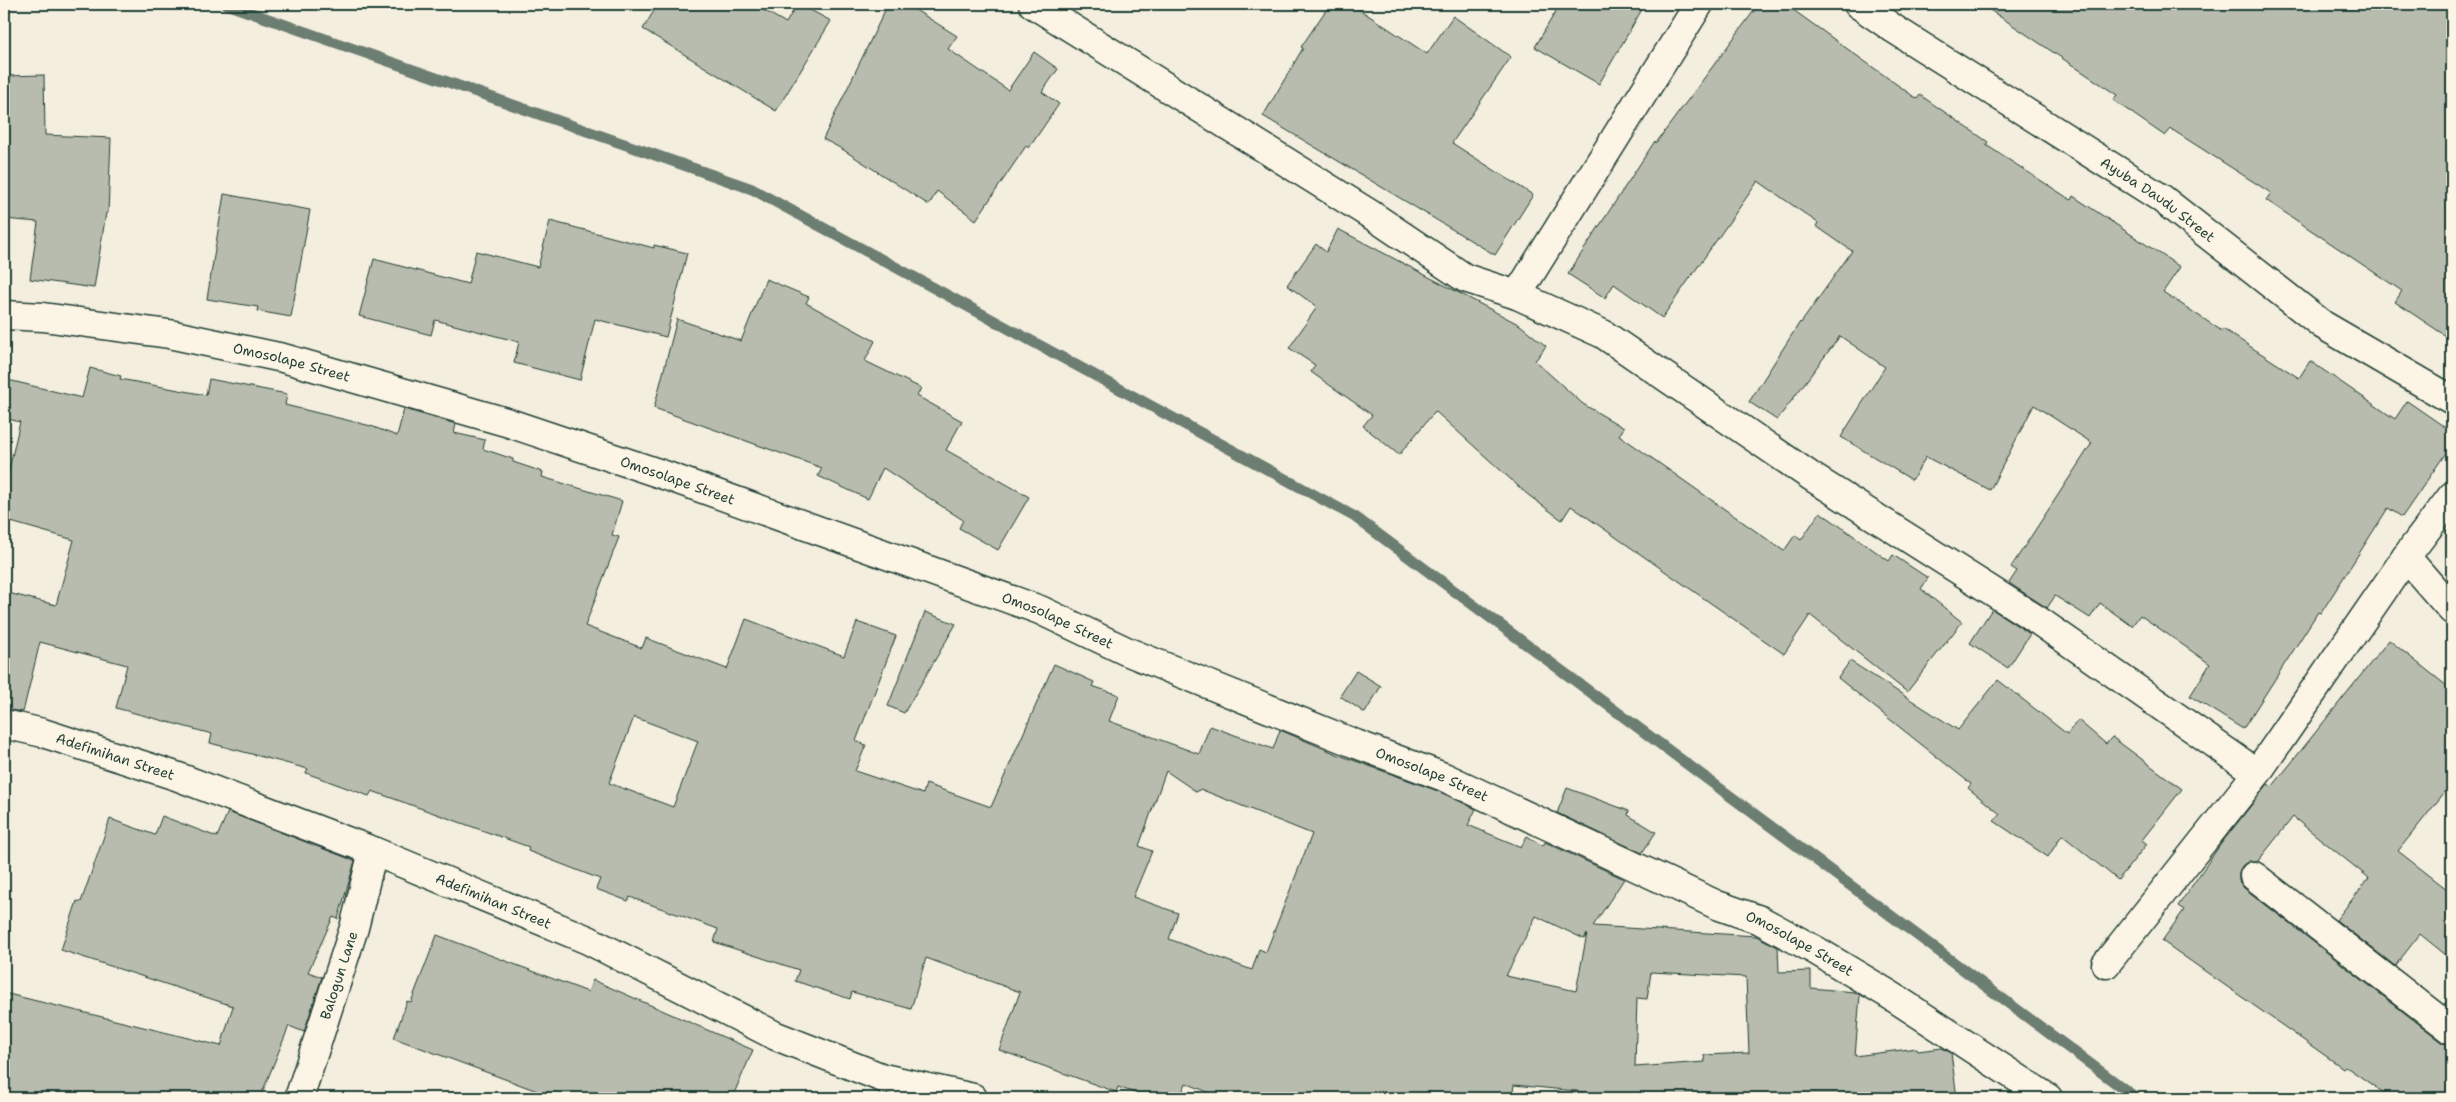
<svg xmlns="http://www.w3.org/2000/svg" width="2456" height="1102" font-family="'Shantell Sans',sans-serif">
	<rect width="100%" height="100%" fill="#f3eede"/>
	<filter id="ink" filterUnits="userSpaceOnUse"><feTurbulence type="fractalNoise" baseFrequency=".02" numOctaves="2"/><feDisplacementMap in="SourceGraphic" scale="10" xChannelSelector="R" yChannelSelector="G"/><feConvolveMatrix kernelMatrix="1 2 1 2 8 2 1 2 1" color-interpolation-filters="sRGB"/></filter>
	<g filter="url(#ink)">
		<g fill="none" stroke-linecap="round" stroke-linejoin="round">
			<!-- stream -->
			<polyline stroke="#6c7d72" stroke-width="11" points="226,4 752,189 1355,517 2136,1098"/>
		</g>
		<!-- building -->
		<g fill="#b8bcae" stroke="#1f3d34" fill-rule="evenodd">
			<polygon points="658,4 753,4 786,23 797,4 799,4 831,21 776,111 643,29"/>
			<polygon points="888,4 906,4 957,36 948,49 1008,90 1034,52 1058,69 1042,92 1059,104 1029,148 1026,146 976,220 937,191 929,205 842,149 823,139"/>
			<polygon points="1330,4 1351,4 1427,54 1453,16 1511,57 1452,143 1533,195 1495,255 1263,116 1303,48 1301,47"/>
			<polygon points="1560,4 1645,4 1599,84 1535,47"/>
			<polygon points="1759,4 1785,4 1917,99 1920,95 1988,142 1986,145 2071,200 2073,196 2180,267 2163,292 2222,331 2223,329 2299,378 2310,361 2395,419 2407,401 2452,432 2452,444 2402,517 2388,508 2321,613 2318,612 2243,729 2190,696 2210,664 2140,615 2132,626 2100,603 2090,618 2055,596 2047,608 2009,583 2017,571 2011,567 2092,443 2034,405 1990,490 1926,457 1912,480 1841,437 1885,367 1840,336 1777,420 1749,402 1800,322 1801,323 1852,251 1816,226 1818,223 1758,181 1662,318 1614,284 1605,298 1568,274 1655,141 1656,143"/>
			<polygon points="1981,4 2452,4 2452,340 2395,302 2402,291 2266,200 2271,193 2171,129 2165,136 2113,100 2117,95"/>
			<polygon points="44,75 45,135 111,138 108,213 106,213 94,288 30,279 38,222 4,219 4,76"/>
			<polygon points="224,194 310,210 291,317 257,311 258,307 207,299"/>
			<polygon points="550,221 654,248 654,245 687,253 666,337 595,319 580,380 514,363 519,342 435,320 431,335 359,316 374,259 468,284 476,251 538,267"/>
			<polygon points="1338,229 1520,325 1546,346 1535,361 1583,404 1624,428 1619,435 1784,551 1795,535 1801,540 1820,512 1889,561 1893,555 1928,578 1921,589 1962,622 1907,692 1810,615 1784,654 1571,506 1562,520 1527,494 1435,411 1399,455 1363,426 1372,415 1311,372 1315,365 1289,348 1317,307 1287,285 1316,244 1326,252"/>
			<polygon points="766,279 809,297 806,303 875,341 865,361 921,388 917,396 962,421 946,450 1029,497 998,550 959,528 963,520 883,468 868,499 818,476 822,468 654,408 677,319 741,341"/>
			<path d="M90,368l31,8 -1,3 86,16 3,-16 78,15 -2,11 86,21 26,10 7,-27 52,15 -2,9 31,7 -2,9 30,10v3l30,10 -1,5 80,24 -10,34 7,2 -34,89 57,22 4,-10 81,31 19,-50 98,37 13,-34 39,14 -40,105 10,4 -11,26 68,23 3,-10 65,23 63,-143 40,18 -2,4 27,9 -10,26 90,33 11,-28 63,23 7,-19 59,25 99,36 38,18 -8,16 53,22 6,-11 16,10 2,-4 79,37 -31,47 163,10 22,11 1,25 32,-1v17l43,4 6,3 -5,61 62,-8 1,3 24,-3 9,5 6,45h-351v-4l-92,-9 -2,13h-290l-36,-15 -6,15h-31l-31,-11 -2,5 -117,-42 21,-58 -94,-34 -15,51 -59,-17 -2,7 -55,-18 4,-11 -85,-28 4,-13 -88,-32 -2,4 -32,-12 4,-10 -72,-28 1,-4 -157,-56 -3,5 -63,-23 2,-4 -98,-26 2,-9 -96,-26 11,-43 -87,-23 -17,70 -19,-3v-117l52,13 18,-65 -70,-20v-29l16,-69 -16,-4v-39l78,19zM634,717l64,24 -25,66 -64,-24zM1166,771l31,21 3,-3 112,45 -46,118 -7,-3 -7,21 -83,-31 9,-26 -45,-16 19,-46 -13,-5zM1536,916l48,23 3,-5 -11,57 -70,-15zM1651,972l95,5 3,76 -45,2 1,7 -70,5 2,-69 10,1z"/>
			<polygon points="1992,609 2030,634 2008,668 1970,643"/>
			<polygon points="925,612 956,624 904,713 888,706"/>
			<polygon points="2389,640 2452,690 2452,783 2398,851 2452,893 2452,960 2420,934 2395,966 2336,920 2369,878 2293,817 2258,861 2249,861 2242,866 2239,873 2239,881 2244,888 2442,1042 2452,1045 2452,1098 2391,1098 2345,1066 2343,1068 2162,941 2184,910 2178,906 2220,845 2268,784 2272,787"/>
			<polygon points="1850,661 1958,730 1998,680 2067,734 2078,720 2106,744 2112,737 2182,789 2142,840 2147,844 2118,880 2062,835 2048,857 1994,821 2000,814 1968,788 1971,784 1838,678"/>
			<polygon points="1356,671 1381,686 1365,713 1340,696"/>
			<polygon points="1567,788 1629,811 1628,815 1656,832 1642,853 1557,813"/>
			<polygon points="228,812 355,861 338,919 333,917 308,972 322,977 304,1032 289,1026 260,1098 4,1098 4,993 221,1046 233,1006 61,950 77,901 81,902 110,819 155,835 162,816 217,837"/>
			<polygon points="437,935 588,992 593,980 753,1050 732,1098 556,1098 394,1038 407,1001 411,1002"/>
			<polygon points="2452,995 2452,1010 2444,1004"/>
		</g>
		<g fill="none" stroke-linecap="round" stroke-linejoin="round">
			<defs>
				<g id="minor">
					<polyline points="1033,4 1373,216 1465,278 1517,295 1603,334 1812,477 2036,619 2257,773"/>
					<path id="s1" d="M1858,4l36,25 267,169 162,127 129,75"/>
					<polyline points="1517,295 1699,4"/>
					<path id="s2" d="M4,315l39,2 126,17 114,24 223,64 161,54 373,134 86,41 230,93 88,33 273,128 43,15 55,30 75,45 158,103"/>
					<polyline points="2406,557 2452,610"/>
					<path id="s3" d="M4,724l39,9 133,43 197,75 215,89 188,96 107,42 90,20"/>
					<polyline points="2254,876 2452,1030"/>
					<polyline points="2106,964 2257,773 2406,557 2452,496"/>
					<path id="s4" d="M299,1098l55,-170 19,-77"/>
				</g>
			</defs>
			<!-- minor casing -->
			<use href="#minor" stroke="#1f3d34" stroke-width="31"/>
			<!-- minor -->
			<use href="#minor" stroke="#fcf5e5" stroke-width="28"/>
		</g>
	</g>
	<g text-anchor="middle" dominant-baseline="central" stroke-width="4.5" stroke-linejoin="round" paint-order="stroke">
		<!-- street labels -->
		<g font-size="14" fill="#1f3d34" stroke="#fcf5e5">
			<text stroke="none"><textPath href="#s1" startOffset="358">Ayuba Daudu Street</textPath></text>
			<text stroke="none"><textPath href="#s2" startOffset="292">Omosolape Street</textPath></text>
			<text stroke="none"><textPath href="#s2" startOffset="696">Omosolape Street</textPath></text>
			<text stroke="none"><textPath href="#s2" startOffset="1101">Omosolape Street</textPath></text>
			<text stroke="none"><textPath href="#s3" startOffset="116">Adefimihan Street</textPath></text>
			<text stroke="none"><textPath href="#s2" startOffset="1506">Omosolape Street</textPath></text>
			<text stroke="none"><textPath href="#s3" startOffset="521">Adefimihan Street</textPath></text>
			<text stroke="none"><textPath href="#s2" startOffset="1911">Omosolape Street</textPath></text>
			<text stroke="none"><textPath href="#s4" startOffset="129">Balogun Lane</textPath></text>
		</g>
	</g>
	<!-- margin -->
	<rect width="2456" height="1102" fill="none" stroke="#fcf5e5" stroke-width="20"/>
	<rect x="10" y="10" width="2436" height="1082" fill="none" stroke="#1f3d34" stroke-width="2" filter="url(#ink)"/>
</svg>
